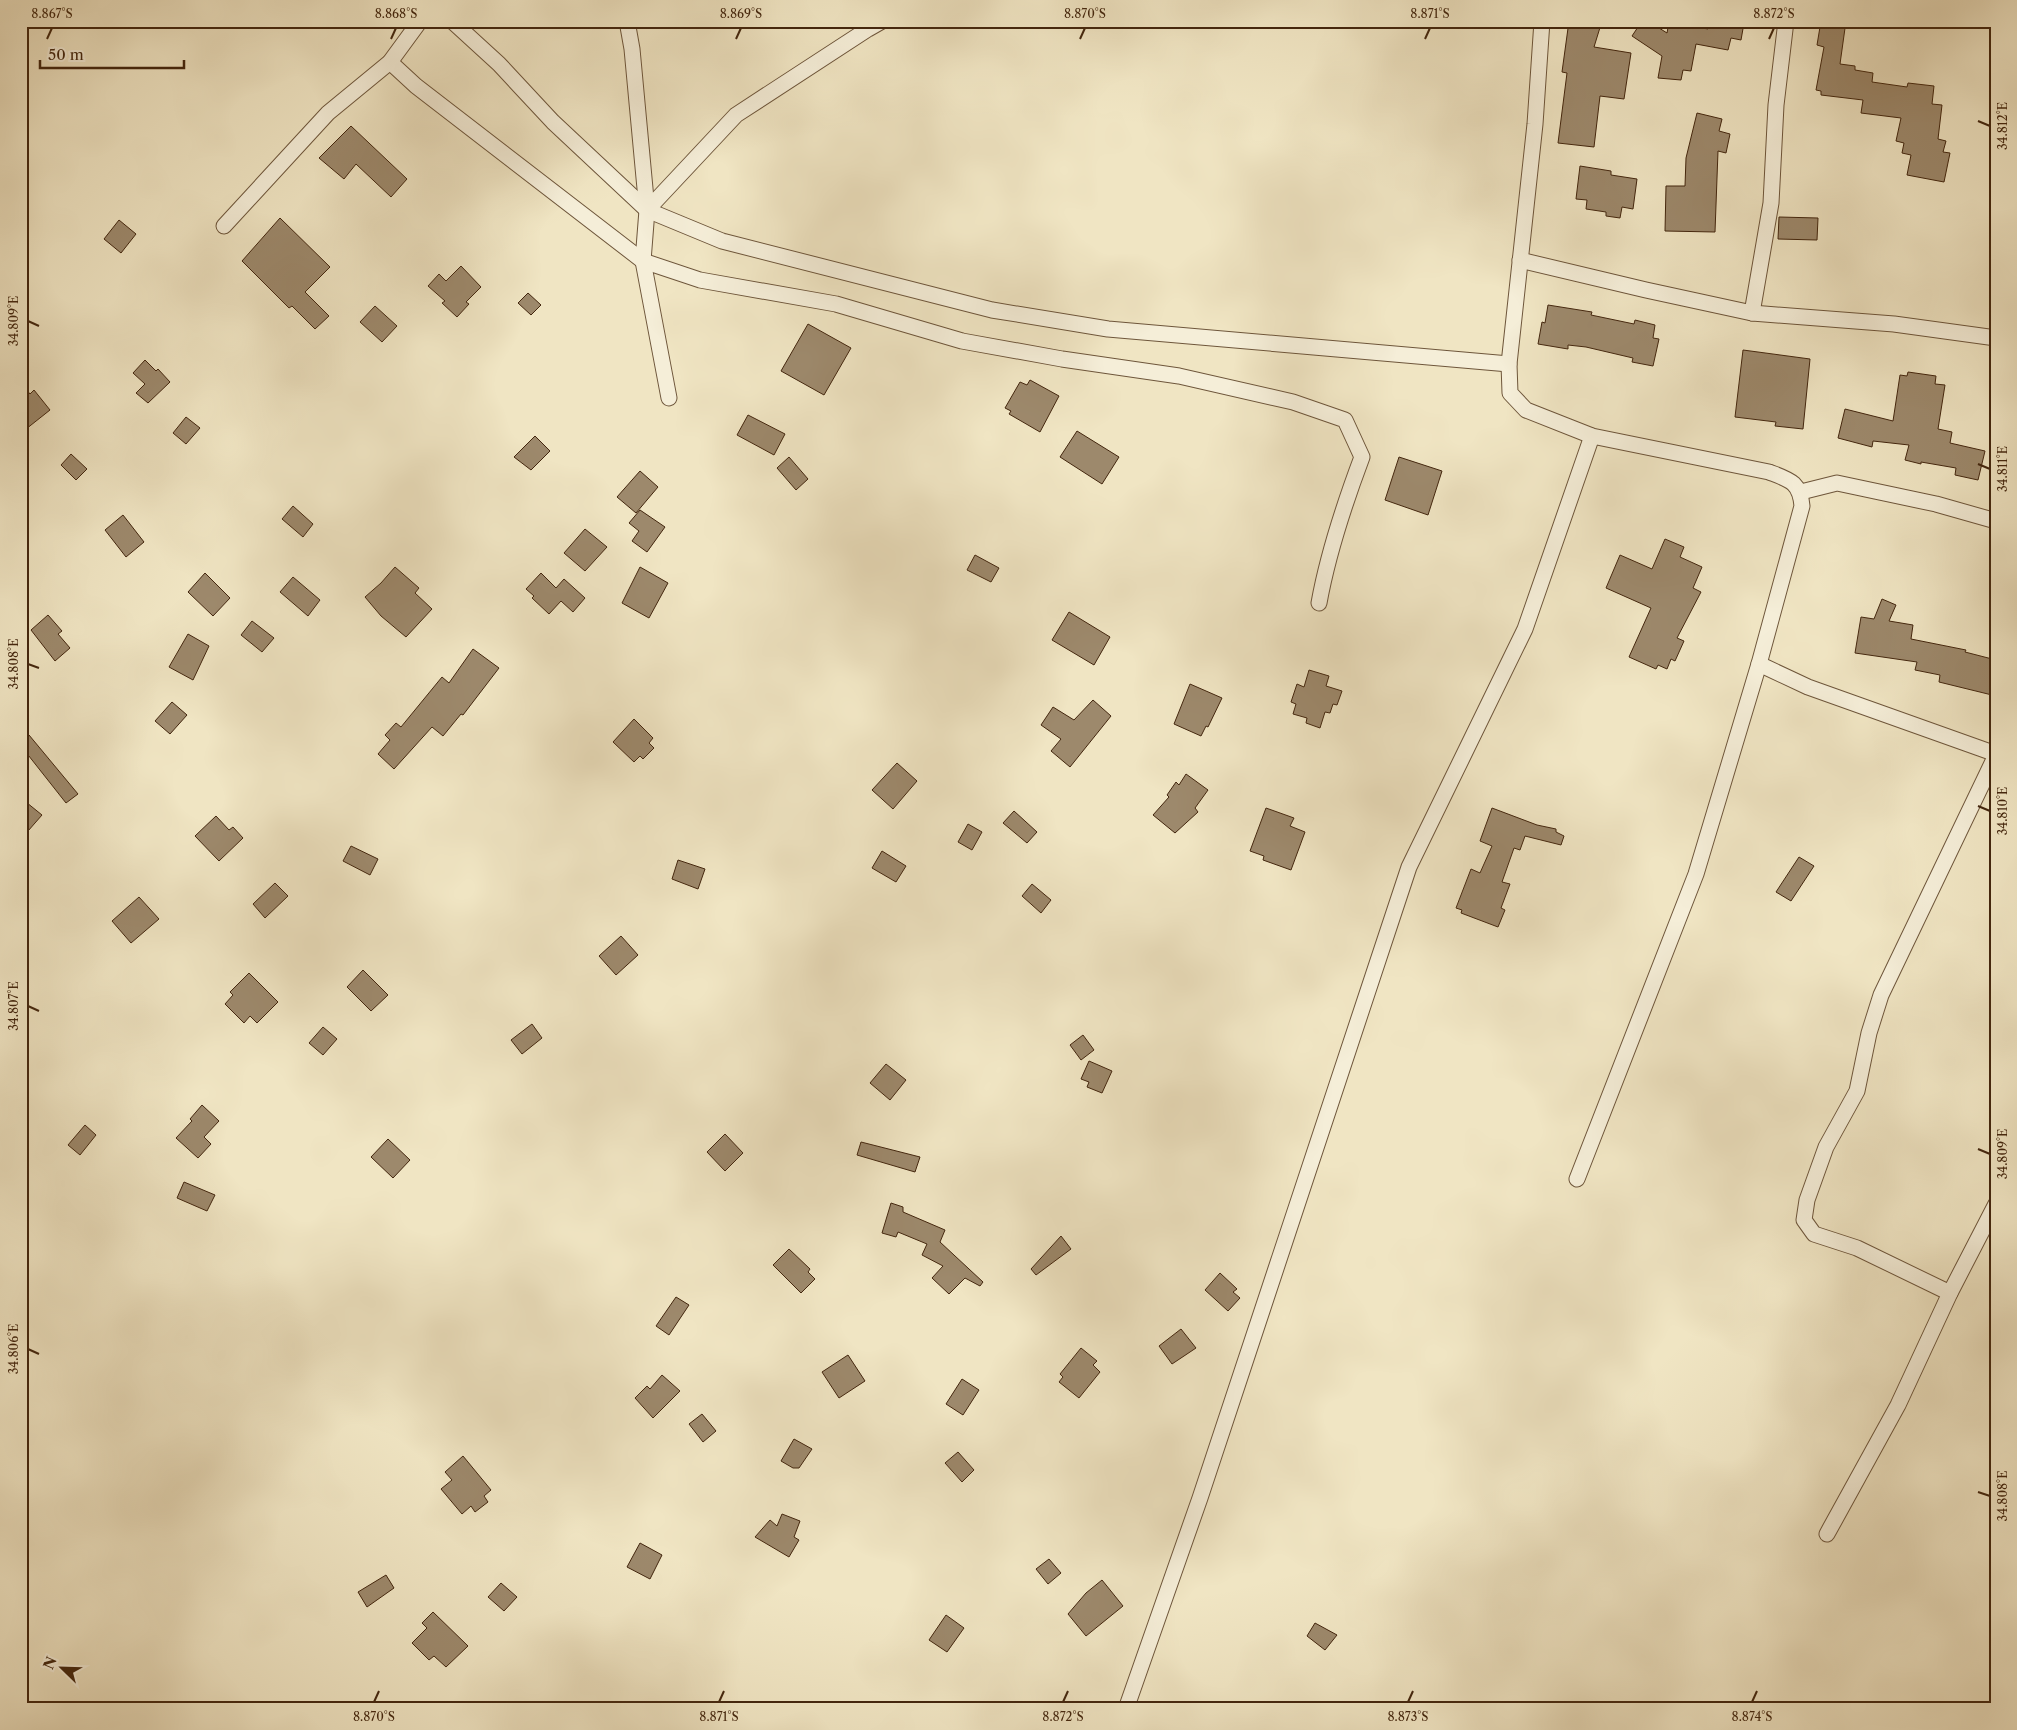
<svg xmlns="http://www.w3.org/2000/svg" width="2017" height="1730" font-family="'Libre Caslon Text',serif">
	<rect width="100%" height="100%" fill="#f0e5c3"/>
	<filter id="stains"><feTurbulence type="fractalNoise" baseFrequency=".004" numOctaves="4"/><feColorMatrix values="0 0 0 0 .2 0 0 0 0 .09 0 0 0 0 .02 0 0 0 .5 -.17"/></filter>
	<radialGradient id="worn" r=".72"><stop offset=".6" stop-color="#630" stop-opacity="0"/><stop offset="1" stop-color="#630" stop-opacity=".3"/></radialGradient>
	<!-- building -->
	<g fill="#9d896c" stroke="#43260e">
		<polygon points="1569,21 1602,21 1594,47 1631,53 1624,99 1600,96 1594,147 1558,143 1567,73 1562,72"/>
		<polygon points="1642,21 1648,21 1667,33 1669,22 1708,29 1709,21 1744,23 1741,40 1731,38 1728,50 1696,44 1691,71 1683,70 1681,80 1658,78 1662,56 1632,36"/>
		<polygon points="1821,21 1846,21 1840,64 1855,66 1855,70 1873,73 1872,82 1907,87 1908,83 1934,86 1932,104 1942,105 1938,139 1946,141 1943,152 1950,153 1944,182 1907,175 1911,155 1902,153 1904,143 1896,141 1901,118 1861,113 1863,100 1821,95 1821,91 1816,90 1824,47 1817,45"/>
		<polygon points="1697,113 1722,119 1719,131 1730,134 1726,153 1718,151 1715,232 1665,231 1666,186 1685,186 1686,158"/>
		<polygon points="351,126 407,179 391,197 356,164 344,179 319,158"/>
		<polygon points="1580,166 1611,171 1611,175 1637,179 1633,209 1622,207 1620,218 1606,216 1606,212 1586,209 1587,200 1576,199"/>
		<polygon points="1779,217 1818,218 1817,240 1778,239"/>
		<polygon points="280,218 330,267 305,292 329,316 315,329 292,306 289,308 242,261"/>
		<polygon points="119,220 136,234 121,253 104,239"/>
		<polygon points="461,266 481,287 466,302 469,304 457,317 442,303 445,301 428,286 439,274 446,281"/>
		<polygon points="528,293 541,305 531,315 518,303"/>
		<polygon points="1548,305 1592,312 1591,315 1634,324 1635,320 1655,325 1653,338 1659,339 1653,366 1632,362 1633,358 1586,347 1568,345 1568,349 1538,344 1542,322 1545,323"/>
		<polygon points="375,306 397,326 382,342 360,322"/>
		<polygon points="808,324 851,348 824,395 781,371"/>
		<polygon points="1743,350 1810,359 1803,429 1775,426 1776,422 1735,417"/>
		<polygon points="145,360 156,371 158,369 170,382 148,403 136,393 145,384 133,373"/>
		<polygon points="1908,372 1936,376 1935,384 1945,385 1938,429 1952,432 1950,443 1985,451 1978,480 1955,475 1956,468 1921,462 1921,464 1905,460 1909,445 1873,441 1872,447 1838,438 1845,409 1893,421 1900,375 1907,376"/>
		<polygon points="1030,380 1059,396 1040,432 1009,414 1011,411 1005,408 1020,382 1027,385"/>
		<polygon points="21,383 30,394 34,390 50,410 21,433"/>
		<polygon points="748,415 785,434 774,455 737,435"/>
		<polygon points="186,417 200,428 186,444 173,433"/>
		<polygon points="1077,431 1119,457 1102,484 1060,457"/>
		<polygon points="535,436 550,451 531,470 514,457"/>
		<polygon points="71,454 87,469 76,480 61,465"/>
		<polygon points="789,457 808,479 796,490 777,468"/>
		<polygon points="1399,457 1442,471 1428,515 1385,500"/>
		<polygon points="640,471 658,487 636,513 617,497"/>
		<polygon points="293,506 313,524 303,537 282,519"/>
		<polygon points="640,510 665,527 647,552 632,541 639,531 629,523"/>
		<polygon points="123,515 144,542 126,557 105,530"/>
		<polygon points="585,529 607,547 585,571 564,553"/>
		<polygon points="1665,539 1684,547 1680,557 1702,567 1693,588 1701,592 1677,638 1684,641 1675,661 1671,659 1667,669 1658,665 1656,669 1629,657 1651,608 1606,588 1620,555 1652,569"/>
		<polygon points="975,555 999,568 991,582 967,570"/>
		<polygon points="395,567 419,588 415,593 432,609 406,637 381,616 365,597 381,583"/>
		<polygon points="640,567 668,583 649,618 622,603"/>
		<polygon points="205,573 230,598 213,616 188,592"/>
		<polygon points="541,573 556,588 564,579 585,598 573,612 561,601 549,614 532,598 534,596 526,589"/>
		<polygon points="293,577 320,600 308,616 280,592"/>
		<polygon points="1882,599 1896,605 1889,621 1913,625 1911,639 1966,650 1965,652 1996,660 1996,679 1992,695 1939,682 1940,675 1915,670 1917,662 1855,653 1861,617 1874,619"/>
		<polygon points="1069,612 1110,637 1094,665 1052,640"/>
		<polygon points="48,615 62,631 58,634 70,648 55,661 31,630"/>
		<polygon points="252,621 274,638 262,652 241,635"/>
		<polygon points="188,634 209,646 193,680 169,667"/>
		<polygon points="473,649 499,668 463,715 461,714 443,736 432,727 394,769 378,754 390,740 385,735 396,723 401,727 442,677 449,683"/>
		<polygon points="1309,670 1329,676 1326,686 1342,691 1337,705 1333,704 1330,713 1325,712 1320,728 1306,723 1307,718 1293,714 1296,704 1291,702 1297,684 1304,687"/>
		<polygon points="1190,684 1222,698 1208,727 1206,726 1201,736 1174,724"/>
		<polygon points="1093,700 1111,716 1070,767 1051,751 1061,739 1041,725 1053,707 1074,720"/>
		<polygon points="172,702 187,715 170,734 155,721"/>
		<polygon points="634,719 653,738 649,743 654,748 643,759 640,756 634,762 613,742"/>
		<polygon points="29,735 78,794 66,803 21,746 21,741"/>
		<polygon points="897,763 917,781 893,809 872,790"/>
		<polygon points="1186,774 1208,790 1195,808 1198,812 1175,833 1153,815 1169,797 1167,795 1176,782 1179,785"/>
		<polygon points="21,798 42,815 21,839"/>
		<polygon points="1266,808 1294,818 1290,826 1305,832 1291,870 1263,860 1264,856 1250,851"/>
		<polygon points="1492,808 1537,825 1556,829 1556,832 1564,836 1561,845 1525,836 1520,850 1514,848 1502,882 1510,884 1501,908 1505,910 1498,927 1461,913 1462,910 1456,908 1471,869 1480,873 1492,846 1480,841"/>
		<polygon points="1014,811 1037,832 1027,843 1003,823"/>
		<polygon points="216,816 229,830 233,827 243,838 219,861 195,836"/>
		<polygon points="968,824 982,832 972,850 958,842"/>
		<polygon points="351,846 378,859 370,875 343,861"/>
		<polygon points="882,851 906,866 896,882 872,868"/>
		<polygon points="1799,857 1814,866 1791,901 1776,892"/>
		<polygon points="678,860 705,869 698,889 672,879"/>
		<polygon points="275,883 288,896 265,918 253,904"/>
		<polygon points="1032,884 1051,900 1041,913 1022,896"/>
		<polygon points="139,897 159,919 131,943 112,921"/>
		<polygon points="621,936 638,955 616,975 599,956"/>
		<polygon points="363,970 388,995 371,1011 347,987"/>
		<polygon points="249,973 278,1002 257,1023 250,1016 244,1023 225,1004 233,995 230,992"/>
		<polygon points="532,1024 542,1038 522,1054 511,1040"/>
		<polygon points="323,1027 337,1039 323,1055 309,1043"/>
		<polygon points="1083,1035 1094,1050 1081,1060 1070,1045"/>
		<polygon points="1089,1061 1112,1071 1102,1093 1087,1087 1089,1082 1081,1079"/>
		<polygon points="886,1064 906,1080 890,1100 870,1083"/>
		<polygon points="202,1105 219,1121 204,1137 211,1144 198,1158 176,1138 192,1121 190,1119"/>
		<polygon points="85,1125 96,1135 80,1155 68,1145"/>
		<polygon points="725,1134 743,1153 725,1171 707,1152"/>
		<polygon points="388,1139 410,1160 393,1178 371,1157"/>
		<polygon points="861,1142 920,1157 915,1172 857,1155"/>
		<polygon points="184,1182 215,1195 207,1211 177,1198"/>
		<polygon points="891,1203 903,1207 903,1212 945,1230 940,1242 983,1282 980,1286 965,1278 949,1294 932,1278 943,1266 922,1255 927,1244 898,1232 896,1237 882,1233"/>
		<polygon points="1061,1236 1071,1249 1036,1275 1031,1269"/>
		<polygon points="789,1249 810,1269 808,1272 815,1279 801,1293 773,1265"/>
		<polygon points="1220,1273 1237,1289 1233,1292 1240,1298 1228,1311 1205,1290"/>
		<polygon points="676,1297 689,1305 669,1335 656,1326"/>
		<polygon points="1181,1329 1196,1348 1172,1364 1159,1346"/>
		<polygon points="1081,1348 1097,1361 1093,1365 1100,1372 1079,1398 1059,1382 1063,1377 1060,1374"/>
		<polygon points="848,1355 865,1381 839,1398 822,1372"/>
		<polygon points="662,1375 680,1391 653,1418 635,1398 647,1386 650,1389"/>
		<polygon points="962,1379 979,1390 963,1415 946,1404"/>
		<polygon points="702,1414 716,1431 703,1442 689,1424"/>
		<polygon points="794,1439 812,1449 799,1468 793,1468 781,1461"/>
		<polygon points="958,1452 974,1470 962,1482 945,1463"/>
		<polygon points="463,1456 491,1490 484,1496 488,1502 475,1512 471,1506 462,1514 441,1489 452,1480 445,1472"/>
		<polygon points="782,1514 800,1521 794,1537 799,1540 789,1557 755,1537 770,1520 777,1526"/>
		<polygon points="640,1543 662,1555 650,1579 627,1567"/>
		<polygon points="1049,1559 1061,1573 1048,1584 1036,1569"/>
		<polygon points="386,1575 394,1588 367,1607 358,1592"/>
		<polygon points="1102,1580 1123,1606 1086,1636 1068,1614 1086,1593"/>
		<polygon points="501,1583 517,1597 504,1611 488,1597"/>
		<polygon points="433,1612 468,1646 446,1667 434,1656 429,1660 412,1643 427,1628 422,1623"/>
		<polygon points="946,1615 964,1628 947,1652 929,1640"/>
		<polygon points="1315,1623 1337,1635 1325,1650 1307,1636"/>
	</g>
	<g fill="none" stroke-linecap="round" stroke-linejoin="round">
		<defs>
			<g id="minor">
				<polyline points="452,21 499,64 553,122 647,210 722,241 992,310 1108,329 1509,364"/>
				<polyline points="627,21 632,49 647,210 643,261 669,398"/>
				<path d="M1542,21l-7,103 -26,240 1,29 16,17 66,26 177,36c21,8 31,10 33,34l-43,158 -63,210 -119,305"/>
				<path d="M390,62l26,24 227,175 57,19 136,24 126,37 100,18 117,17 114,26 52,18 17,37c-18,48 -34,96 -43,146"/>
				<polyline points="647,210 736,115 868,29 882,21"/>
				<polyline points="224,226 328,113 390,62 420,21"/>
				<polyline points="1520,260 1646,290 1752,313 1894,324 1996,338"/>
				<polyline points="1752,313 1771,203 1776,105 1786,21"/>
				<polyline points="1801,492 1837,483 1936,504 1996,521"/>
				<polyline points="1759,664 1808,687 1996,754"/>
				<polyline points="1950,1293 1857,1248 1814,1234 1804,1220 1807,1200 1826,1147 1857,1091 1869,1033 1881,995 1996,755"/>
				<polyline points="1827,1534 1898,1405 1950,1293 1996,1204"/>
				<polyline points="1126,1709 1200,1498 1409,867 1525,629 1592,436"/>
			</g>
		</defs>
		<!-- minor casing -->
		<use href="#minor" stroke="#6e563b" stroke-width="17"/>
		<!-- minor -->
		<use href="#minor" stroke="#f5eed8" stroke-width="15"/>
	</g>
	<!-- ticks -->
	<path fill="none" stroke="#43260e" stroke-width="2" d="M47,39l5,-11M391,39l5,-11M736,39l5,-11M1080,39l5,-11M1425,39l5,-11M1769,39l5,-11M1978,121l12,5M28,321l11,5M1978,464l12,5M28,664l11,4M1978,806l12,5M28,1006l11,5M1978,1149l12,5M28,1349l11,5M1978,1492l12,4M374,1702l5,-11M719,1702l5,-11M1063,1702l5,-11M1408,1702l5,-11M1752,1702l5,-11"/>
	<!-- margin -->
	<rect width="2017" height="1730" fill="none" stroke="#f0e5c3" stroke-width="55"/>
	<!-- north arrow -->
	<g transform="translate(62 1668) rotate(293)" stroke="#f5eed8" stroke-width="4" paint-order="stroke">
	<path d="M0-4L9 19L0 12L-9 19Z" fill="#43260e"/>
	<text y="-8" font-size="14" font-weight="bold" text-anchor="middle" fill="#43260e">N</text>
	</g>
	<!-- scale -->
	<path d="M40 60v8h144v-8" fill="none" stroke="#43260e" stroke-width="2.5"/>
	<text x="48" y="60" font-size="15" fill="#43260e" stroke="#f5eed8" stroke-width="4" paint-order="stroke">50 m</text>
	<rect x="28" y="28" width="1962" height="1674" fill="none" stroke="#43260e" stroke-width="2"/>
	<g font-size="12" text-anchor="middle" fill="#43260e">
		<text x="52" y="18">8.867°S</text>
		<text x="396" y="18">8.868°S</text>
		<text x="741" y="18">8.869°S</text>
		<text x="1085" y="18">8.870°S</text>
		<text x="1430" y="18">8.871°S</text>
		<text x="1774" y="18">8.872°S</text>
		<text transform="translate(2003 126) rotate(-90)" y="4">34.812°E</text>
		<text transform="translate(14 321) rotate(-90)" y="4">34.809°E</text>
		<text transform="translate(2003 469) rotate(-90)" y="4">34.811°E</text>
		<text transform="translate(14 664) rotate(-90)" y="4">34.808°E</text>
		<text transform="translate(2003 811) rotate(-90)" y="4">34.810°E</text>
		<text transform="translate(14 1006) rotate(-90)" y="4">34.807°E</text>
		<text transform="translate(2003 1154) rotate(-90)" y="4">34.809°E</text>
		<text transform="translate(14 1349) rotate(-90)" y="4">34.806°E</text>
		<text transform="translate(2003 1496) rotate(-90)" y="4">34.808°E</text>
		<text x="374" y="1721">8.870°S</text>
		<text x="719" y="1721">8.871°S</text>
		<text x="1063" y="1721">8.872°S</text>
		<text x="1408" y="1721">8.873°S</text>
		<text x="1752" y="1721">8.874°S</text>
	</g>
	<rect width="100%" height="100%" filter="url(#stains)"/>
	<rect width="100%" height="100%" fill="url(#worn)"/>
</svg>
